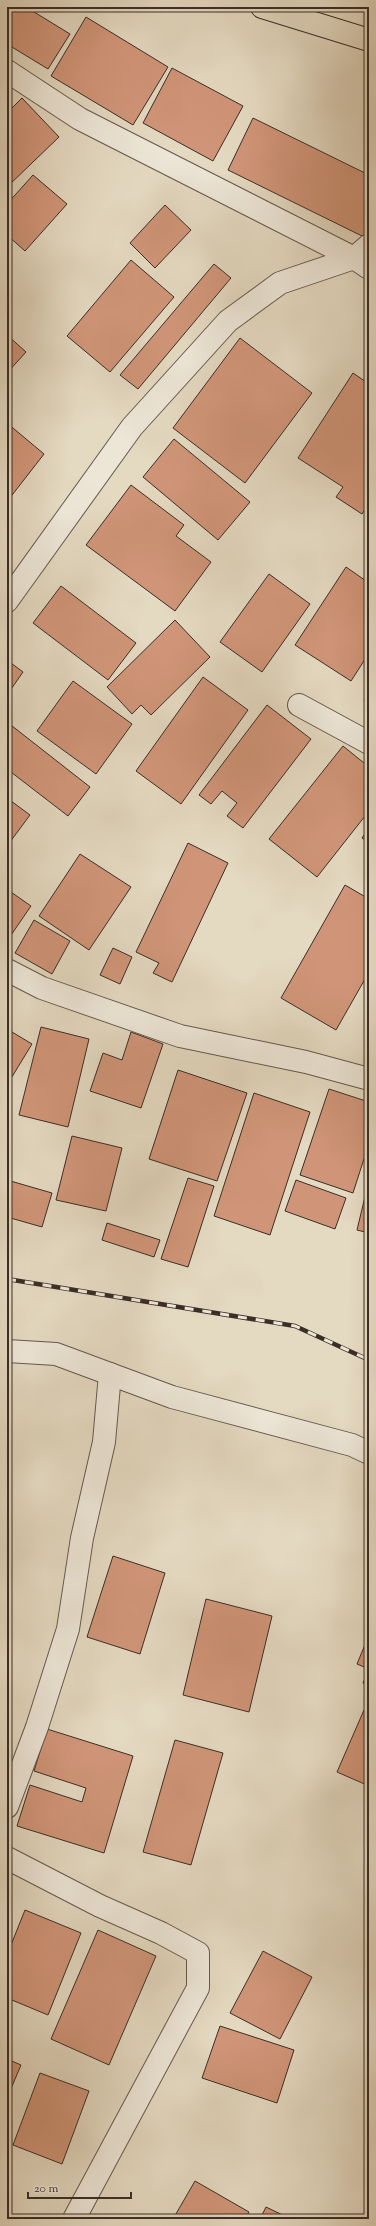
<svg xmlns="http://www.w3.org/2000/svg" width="376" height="2226" font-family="'Sorts Mill Goudy',serif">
	<rect width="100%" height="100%" fill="#e4d9c1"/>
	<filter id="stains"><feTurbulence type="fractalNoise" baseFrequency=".005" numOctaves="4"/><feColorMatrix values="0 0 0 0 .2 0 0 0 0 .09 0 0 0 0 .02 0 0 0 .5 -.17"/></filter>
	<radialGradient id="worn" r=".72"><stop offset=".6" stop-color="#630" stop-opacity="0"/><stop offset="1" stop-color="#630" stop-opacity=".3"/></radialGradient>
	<!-- building -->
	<g fill="#d09578" stroke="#3a2e27">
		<polygon points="7,7 26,7 70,34 48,69 7,44"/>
		<polygon points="86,17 168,67 133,125 51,76"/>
		<polygon points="172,68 243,106 213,161 143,123"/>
		<polygon points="22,98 59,137 7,187 7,113"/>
		<polygon points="253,118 369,175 369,233 366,238 228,170"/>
		<polygon points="33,175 67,204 25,251 7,235 7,204"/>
		<polygon points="165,205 191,230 155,268 130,243"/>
		<polygon points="131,260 174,297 110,372 67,336"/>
		<polygon points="214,264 231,278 138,389 120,375"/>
		<polygon points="7,335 26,352 7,373"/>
		<polygon points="240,338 312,393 245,483 173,428"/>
		<polygon points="353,373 369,384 369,503 362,514 336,497 343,487 298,458"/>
		<polygon points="7,423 44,454 9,499 7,497"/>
		<polygon points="174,439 250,502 218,540 143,477"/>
		<polygon points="131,485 184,525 176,536 211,562 175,611 86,545"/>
		<polygon points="346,567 369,583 369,653 351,681 295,645"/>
		<polygon points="269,574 310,604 262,672 220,642"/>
		<polygon points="61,586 136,643 108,680 33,623"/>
		<polygon points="175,620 210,657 151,715 141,705 132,714 107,687"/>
		<polygon points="7,660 23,672 7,695"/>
		<polygon points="203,677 248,710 181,804 136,771"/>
		<polygon points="73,681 132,724 96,774 37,731"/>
		<polygon points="369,690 369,702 364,700"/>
		<polygon points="267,705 311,739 243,828 227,816 237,803 222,791 211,804 199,795"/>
		<polygon points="7,722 90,787 68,816 7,769"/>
		<polygon points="343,746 369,767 369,811 317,877 269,839"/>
		<polygon points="7,798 30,815 7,846"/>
		<polygon points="369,828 369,842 362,838"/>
		<polygon points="188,843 228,863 172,982 153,973 159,963 136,952"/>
		<polygon points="80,854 131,887 89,950 39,916"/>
		<polygon points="345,885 369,899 369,972 336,1030 281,998"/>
		<polygon points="8,890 31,906 7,941 7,891"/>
		<polygon points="34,920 70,941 52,974 15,953"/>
		<polygon points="113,948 132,957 120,984 100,975"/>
		<polygon points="41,1027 89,1039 68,1127 19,1115"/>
		<polygon points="7,1029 32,1044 7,1085"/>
		<polygon points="131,1032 163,1044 141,1108 90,1091 103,1053 122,1060"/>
		<polygon points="178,1070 247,1093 217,1181 149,1159"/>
		<polygon points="329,1089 369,1102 369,1143 353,1193 300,1175"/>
		<polygon points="254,1093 310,1112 270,1235 214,1216"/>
		<polygon points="72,1136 122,1148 106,1211 56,1200"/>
		<polygon points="188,1178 214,1186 188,1267 161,1259"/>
		<polygon points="7,1180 52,1193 42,1227 7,1217"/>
		<polygon points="296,1180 346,1198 335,1229 285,1211"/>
		<polygon points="369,1180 369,1233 357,1230"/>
		<polygon points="107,1223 160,1240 154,1257 102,1240"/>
		<polygon points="113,1556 165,1573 140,1654 87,1637"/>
		<polygon points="206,1599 272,1616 249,1712 183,1695"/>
		<polygon points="369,1635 369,1669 357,1664"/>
		<polygon points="369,1669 369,1686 363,1683"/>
		<polygon points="364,1710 369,1713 369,1786 337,1772"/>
		<polygon points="47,1729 133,1756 104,1853 17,1826 30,1785 82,1802 86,1788 34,1771"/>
		<polygon points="175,1740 223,1753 191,1865 143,1852"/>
		<polygon points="25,1910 81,1933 48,2015 7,1998 7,1955"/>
		<polygon points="98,1930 156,1956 109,2065 51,2039"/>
		<polygon points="263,1951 312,1977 280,2039 230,2013"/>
		<polygon points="220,2026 294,2050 277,2103 202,2078"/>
		<polygon points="7,2059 21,2065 7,2098"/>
		<polygon points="40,2073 89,2091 62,2164 13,2145"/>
		<polygon points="195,2181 249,2212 245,2219 173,2219"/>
		<polygon points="266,2207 291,2219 260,2219"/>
	</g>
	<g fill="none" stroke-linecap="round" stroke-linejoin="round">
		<defs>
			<g id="minor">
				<polyline points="7,71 80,119 354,258 280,283 228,321 132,427 7,601"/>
				<polyline points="369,245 354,258 369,268"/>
				<polyline points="299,705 369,743"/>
				<polyline points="7,970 42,988 180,1036 306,1062 369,1079"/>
				<polyline points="7,1351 56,1354 172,1397 352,1445 369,1453"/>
				<polyline points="7,1807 37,1727 68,1629 82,1538 104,1442 110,1374"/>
				<polyline points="7,1858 100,1906 161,1933 198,1953 198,1988 74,2219"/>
			</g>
			<polyline id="primary" points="262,7 369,40"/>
		</defs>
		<!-- minor casing -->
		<use href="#minor" stroke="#64594e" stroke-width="24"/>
		<!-- primary casing -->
		<use href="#primary" stroke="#3a2e27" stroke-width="24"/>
		<!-- minor -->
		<use href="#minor" stroke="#ede6d7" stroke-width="22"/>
		<!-- primary -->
		<use href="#primary" stroke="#e4d9c1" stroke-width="22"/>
		<defs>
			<polyline id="rail" points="7,1279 295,1326 369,1360"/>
		</defs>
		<!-- rail casing -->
		<use href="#rail" stroke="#3a2e27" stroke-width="4.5"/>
		<!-- rail -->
		<use href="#rail" stroke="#ede6d7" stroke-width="3" stroke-dasharray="9" stroke-linecap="butt"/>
	</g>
	<!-- margin -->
	<rect width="376" height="2226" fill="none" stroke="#e4d9c1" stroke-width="24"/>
	<rect x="8" y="8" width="360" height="2210" fill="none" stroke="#3a2e27" stroke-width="2"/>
	<rect x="12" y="12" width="352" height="2202" fill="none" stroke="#3a2e27"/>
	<!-- scale -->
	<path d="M28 2192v6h103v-6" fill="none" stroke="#3a2e27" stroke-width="2"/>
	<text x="34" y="2192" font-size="12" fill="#3a2e27" stroke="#ede6d7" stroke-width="3" paint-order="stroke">20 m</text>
	<rect width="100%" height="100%" filter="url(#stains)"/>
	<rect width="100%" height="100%" fill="url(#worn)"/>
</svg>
